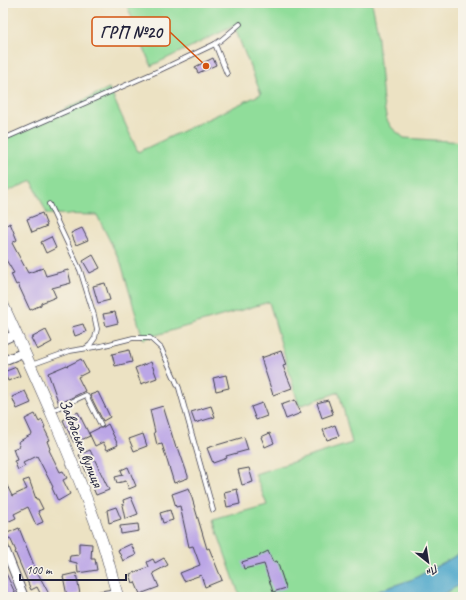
<svg xmlns="http://www.w3.org/2000/svg" width="466" height="600" font-family="Caveat,sans-serif">
	<rect width="100%" height="100%" fill="#f7f3e8"/>
	<filter id="ink" filterUnits="userSpaceOnUse"><feTurbulence type="fractalNoise" baseFrequency=".025" numOctaves="2"/><feDisplacementMap in="SourceGraphic" scale="8" xChannelSelector="R" yChannelSelector="G"/><feConvolveMatrix kernelMatrix="1 2 1 2 8 2 1 2 1" color-interpolation-filters="sRGB"/></filter>
	<filter id="wash" filterUnits="userSpaceOnUse"><feTurbulence type="fractalNoise" baseFrequency=".012" numOctaves="4" result="noise"/><feDisplacementMap in="SourceGraphic" scale="16" xChannelSelector="R" yChannelSelector="G"/><feGaussianBlur stdDeviation="0.9" result="paint"/><feColorMatrix in="noise" values="0 0 0 0 0 0 0 0 0 0 0 0 0 0 0 0 0 1.4 0 .05"/><feComposite in="paint" operator="in"/></filter>
	<g filter="url(#wash)">
		<rect width="100%" height="100%" fill="#ece2c3"/>
		<!-- green -->
		<g fill="#90dd9a" stroke="#59806a">
			<polygon points="126,3 372,3 377,28 383,102 387,120 392,128 404,138 463,142 463,552 413,579 361,597 240,597 213,520 267,505 255,474 352,443 339,392 299,406 269,302 143,339 121,263 97,215 47,214 32,181 5,192 3,191 3,139 109,88 138,152 261,94 234,26 151,66"/>
			<polygon points="463,583 463,597 438,597"/>
		</g>
		<!-- water -->
		<polygon fill="#4ea7cb" stroke="#386483" points="463,552 463,583 438,597 361,597 413,579"/>
		<g id="blocks">
			<!-- building -->
			<g fill="#bba6e6">
				<polygon points="213,58 216,65 198,73 195,67"/>
				<polygon points="42,213 47,226 32,232 27,219"/>
				<polygon points="10,223 17,240 12,243 28,273 43,268 46,276 68,270 71,283 52,288 56,297 41,303 41,305 30,310 18,284 16,285 11,274 14,273 3,255 3,227"/>
				<polygon points="82,228 88,240 76,245 71,233"/>
				<polygon points="51,237 56,248 46,253 41,242"/>
				<polygon points="93,255 100,268 90,273 83,261"/>
				<polygon points="105,283 110,300 98,303 93,286"/>
				<polygon points="115,312 118,323 106,326 103,314"/>
				<polygon points="83,324 86,332 75,336 72,327"/>
				<polygon points="46,330 52,342 37,350 31,338"/>
				<polygon points="129,350 132,362 115,366 112,354"/>
				<polygon points="281,351 286,365 283,366 292,388 273,395 261,358"/>
				<polygon points="81,359 88,372 78,377 85,391 59,404 48,373 67,365 67,366"/>
				<polygon points="151,362 157,378 141,384 135,368"/>
				<polygon points="16,367 20,376 8,381 4,372"/>
				<polygon points="226,375 229,388 216,391 213,378"/>
				<polygon points="25,391 31,403 17,409 12,397"/>
				<polygon points="98,392 110,417 103,421 90,395"/>
				<polygon points="295,400 301,413 286,419 281,405"/>
				<polygon points="328,400 333,414 322,418 317,403"/>
				<polygon points="262,403 267,416 256,420 251,407"/>
				<polygon points="163,406 176,448 178,447 188,476 188,478 174,483 162,444 157,445 154,432 155,432 150,410"/>
				<polygon points="211,406 215,417 195,423 191,412"/>
				<polygon points="78,412 90,436 74,443 63,420"/>
				<polygon points="35,414 39,422 42,420 45,427 44,428 50,440 47,441 50,449 49,450 60,472 63,471 67,478 63,480 70,494 58,501 52,488 53,487 37,456 23,463 25,466 18,470 14,461 17,460 13,449 20,446 18,442 32,434 25,419"/>
				<polygon points="108,424 118,445 107,450 103,442 95,446 89,433 99,428 102,428"/>
				<polygon points="335,425 339,436 327,440 323,430"/>
				<polygon points="270,433 274,443 265,447 261,437"/>
				<polygon points="143,434 147,446 134,451 129,439"/>
				<polygon points="244,437 248,450 226,456 227,458 213,463 207,448"/>
				<polygon points="90,450 109,490 96,495 79,455"/>
				<polygon points="128,467 136,486 129,489 126,481 117,483 115,477 123,475 121,470"/>
				<polygon points="249,468 253,482 242,485 238,470"/>
				<polygon points="3,477 12,496 27,489 23,481 29,479 36,499 38,499 43,509 38,511 43,522 36,525 28,507 14,514 16,518 3,524"/>
				<polygon points="189,488 207,549 209,548 222,580 205,587 201,575 184,581 180,573 200,565 193,546 189,547 180,506 176,507 172,494"/>
				<polygon points="237,489 240,504 227,507 224,492"/>
				<polygon points="131,497 138,514 125,519 122,505 124,505 123,500"/>
				<polygon points="116,507 121,519 109,523 107,510"/>
				<polygon points="170,510 173,520 163,523 160,513"/>
				<polygon points="138,524 139,531 121,534 120,526"/>
				<polygon points="19,528 35,568 49,594 42,597 37,587 31,590 15,552 16,551 10,538 6,539 3,539 3,535"/>
				<polygon points="79,543 92,544 91,559 95,559 97,570 78,573 77,563 69,561 70,556 79,555"/>
				<polygon points="131,544 136,555 123,561 118,550"/>
				<polygon points="268,551 273,562 277,561 286,588 273,592 264,564 244,569 242,562 260,556 260,555"/>
				<polygon points="164,558 168,565 153,573 159,587 140,594 135,582 133,583 130,574 149,567 147,562 153,559 155,563"/>
				<polygon points="3,567 16,595 11,597 3,597"/>
				<polygon points="76,573 80,594 67,596 63,576"/>
			</g>
		</g>
	</g>
	<g filter="url(#ink)">
		<use href="#blocks" fill-opacity="0" stroke="#403f4f" stroke-width="1"/>
		<g fill="none" stroke-linecap="round" stroke-linejoin="round">
			<defs>
				<g id="service">
					<polyline points="215,44 227,74"/>
					<polyline points="3,139 158,71 215,44 221,40 240,24"/>
					<polyline points="49,204 80,270 94,315 97,329 95,338 90,345 86,348"/>
					<polyline points="31,365 70,351 101,346 133,338 150,338 161,348 179,388 213,510"/>
					<polyline points="51,411 86,395 101,425"/>
				</g>
				<g id="minor">
					<polyline points="3,340 16,334"/>
					<polyline points="3,361 25,352"/>
					<polyline points="3,544 24,597"/>
					<polyline points="92,597 117,593"/>
				</g>
				<path id="secondary" d="M3,305c35,77 70,154 98,233 7,20 11,40 17,59"/>
			</defs>
			<!-- service casing -->
			<use href="#service" stroke="#403f4f" stroke-width="5.5"/>
			<!-- minor casing -->
			<use href="#minor" stroke="#403f4f" stroke-width="10"/>
			<!-- secondary casing -->
			<use href="#secondary" stroke="#403f4f" stroke-width="12"/>
			<!-- service -->
			<use href="#service" stroke="#fff" stroke-width="4"/>
			<!-- minor -->
			<use href="#minor" stroke="#fff" stroke-width="8"/>
			<!-- secondary -->
			<use href="#secondary" stroke="#fff" stroke-width="11"/>
		</g>
	</g>
	<g text-anchor="middle" dominant-baseline="central" stroke-width="4" stroke-linejoin="round" paint-order="stroke">
		<!-- street labels -->
		<g font-size="16" fill="#22223b" stroke="#f7f3e8">
			<text transform="translate(81 443) rotate(68)">Заводська вулиця</text>
		</g>
	</g>
	<!-- callouts -->
	<path fill="none" stroke="#d45411" stroke-width="1.5" d="M206 66L170 32"/>
	<circle fill="#d45411" stroke="#f7f3e8" stroke-width="1.5" cx="206" cy="66" r="4"/>
	<rect fill="#f7f3e8" stroke="#d45411" stroke-width="1.5" x="92" y="17" width="78" height="29" rx="4"/>
	<g font-size="17" text-anchor="middle" font-weight="bold" fill="#22223b">
		<text x="131" y="38">ГРП №20</text>
	</g>
	<!-- margin -->
	<rect width="466" height="600" fill="none" stroke="#f7f3e8" stroke-width="16"/>
	<!-- north arrow -->
	<g transform="translate(428 562) rotate(150)" stroke="#f7f3e8" stroke-width="3" paint-order="stroke">
	<path d="M0-3L7 15L0 10L-7 15Z" fill="#22223b"/>
	<text y="-6" font-size="11" font-weight="bold" text-anchor="middle" fill="#22223b">Пн</text>
	</g>
	<!-- scale -->
	<path d="M20 574v6h106v-6" fill="none" stroke="#22223b" stroke-width="2"/>
	<text x="26" y="574" font-size="12" fill="#22223b" stroke="#f7f3e8" stroke-width="3" paint-order="stroke">100 m</text>
</svg>
